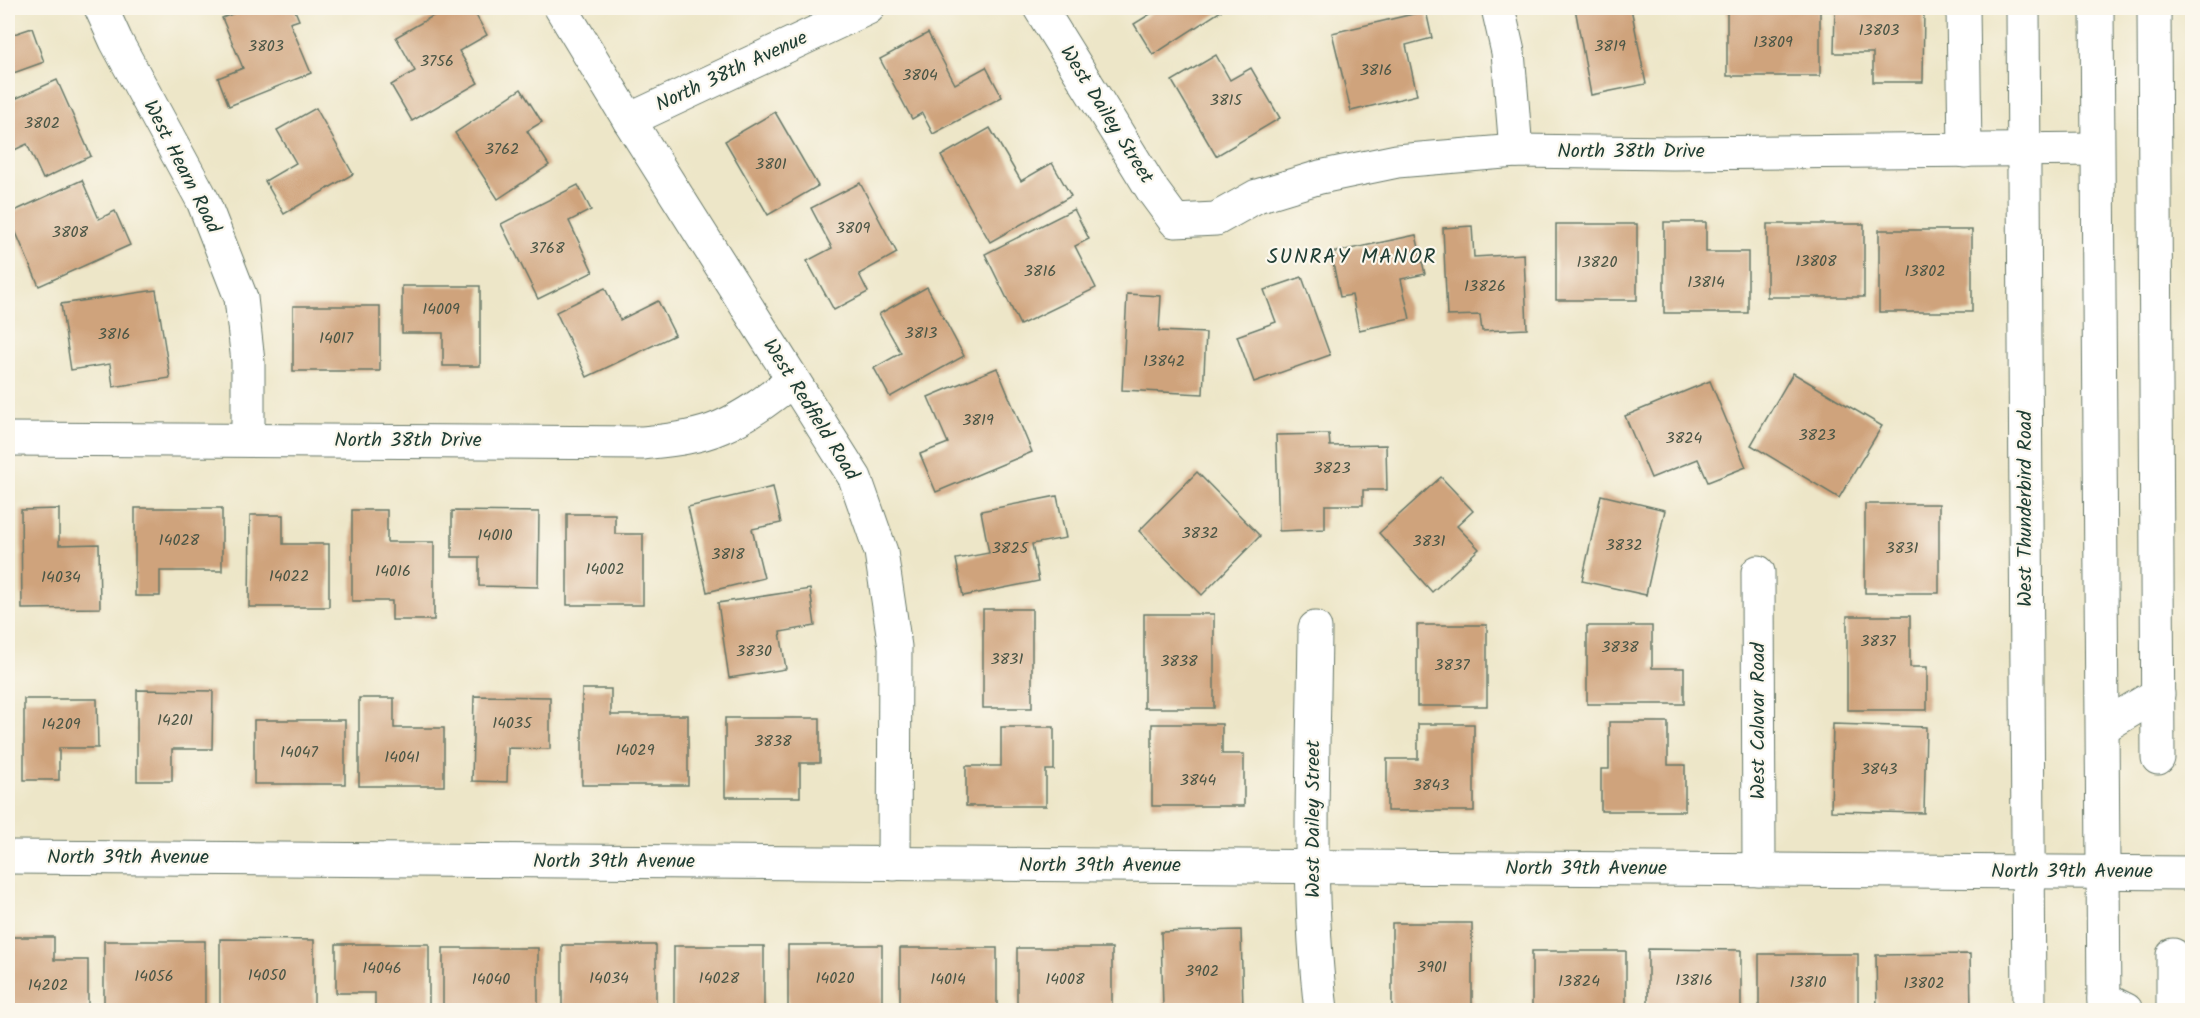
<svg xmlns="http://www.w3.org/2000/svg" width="2200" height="1018" font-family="Kalam,sans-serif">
	<rect width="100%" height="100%" fill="#fbf7ec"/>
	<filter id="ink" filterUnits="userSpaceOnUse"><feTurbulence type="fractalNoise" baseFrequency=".0167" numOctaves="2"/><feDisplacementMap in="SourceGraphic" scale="12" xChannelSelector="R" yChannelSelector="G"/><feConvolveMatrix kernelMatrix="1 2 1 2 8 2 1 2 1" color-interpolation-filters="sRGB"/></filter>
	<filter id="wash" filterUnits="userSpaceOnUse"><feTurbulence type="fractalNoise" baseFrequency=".008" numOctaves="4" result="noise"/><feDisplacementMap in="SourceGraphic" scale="24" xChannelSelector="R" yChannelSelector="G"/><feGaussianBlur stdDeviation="1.35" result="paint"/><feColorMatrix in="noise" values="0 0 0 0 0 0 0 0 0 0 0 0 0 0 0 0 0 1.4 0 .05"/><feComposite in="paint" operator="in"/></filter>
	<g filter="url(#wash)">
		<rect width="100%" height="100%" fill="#ede6c8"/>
		<g id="blocks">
			<!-- building -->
			<g fill="#cfa37c">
				<polygon points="247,8 294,8 299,20 290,23 311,73 229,106 218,78 243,68 222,18"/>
				<polygon points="447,8 472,8 487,35 459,51 478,83 412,121 391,85 415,71 396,37"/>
				<polygon points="1160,8 1220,8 1221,11 1153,55 1134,24"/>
				<polygon points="1575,8 1631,8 1646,84 1591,95"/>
				<polygon points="1835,8 1924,8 1923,82 1873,82 1873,53 1834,53"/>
				<rect x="1727" y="9" width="93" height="67"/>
				<polygon points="1426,11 1432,38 1406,45 1417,95 1351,111 1332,33"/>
				<polygon points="32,28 44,62 8,75 8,36"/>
				<polygon points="928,33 955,84 986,67 1002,97 933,134 922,113 912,119 880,59"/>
				<polygon points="1216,55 1230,80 1251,68 1280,118 1216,156 1172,81"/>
				<polygon points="57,80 91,156 43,179 27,144 8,153 8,102"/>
				<polygon points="521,89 542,122 527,131 549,165 498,199 455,133"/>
				<polygon points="316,108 353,174 284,214 265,181 296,163 277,130"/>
				<polygon points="775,112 818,186 768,215 725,141"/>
				<polygon points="990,128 1021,181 1052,163 1071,196 990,242 941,156"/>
				<polygon points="82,180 99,219 115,211 130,245 39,286 8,214"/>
				<polygon points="860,183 897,253 859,274 868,292 834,310 807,261 832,248 811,208"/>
				<polygon points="578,185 591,210 569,221 593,272 538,299 501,224"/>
				<polygon points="1074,209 1089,239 1075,246 1096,288 1020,325 985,254"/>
				<polygon points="1664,222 1706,222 1706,252 1748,252 1748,313 1664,313"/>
				<rect x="1556" y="224" width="81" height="76"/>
				<rect x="1767" y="224" width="97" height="73"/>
				<polygon points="1472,226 1474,257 1524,254 1527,329 1482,331 1480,315 1447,316 1443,228"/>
				<rect x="1879" y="230" width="93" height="82"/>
				<polygon points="1416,235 1425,274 1401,279 1410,319 1359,330 1352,295 1340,297 1331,253"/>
				<polygon points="1302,277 1330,355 1254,382 1237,336 1276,322 1264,290"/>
				<polygon points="402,286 480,286 480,366 443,366 443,333 402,333"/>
				<polygon points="927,287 964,356 890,397 874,368 901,353 879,314"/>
				<polygon points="605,288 620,320 658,301 675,335 587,377 556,312"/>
				<polygon points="156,290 170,378 113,387 110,364 71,370 61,304"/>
				<polygon points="1127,294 1161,296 1159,331 1206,333 1203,394 1122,390"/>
				<rect x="293" y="306" width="87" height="65"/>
				<polygon points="997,368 1032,452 936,492 920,454 948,443 928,397"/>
				<polygon points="1793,373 1882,426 1839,498 1751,445"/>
				<polygon points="1710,381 1746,467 1708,482 1698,459 1651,478 1625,416"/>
				<polygon points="1329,434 1330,446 1386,445 1387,490 1363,490 1363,505 1325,505 1325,529 1279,531 1276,435"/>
				<polygon points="1197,472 1260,536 1202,595 1139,531"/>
				<polygon points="1441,477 1473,511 1457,526 1479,549 1432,592 1379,533"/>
				<polygon points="773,487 781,523 752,529 764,578 707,592 688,507"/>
				<polygon points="1601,495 1665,510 1646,595 1582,581"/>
				<polygon points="1057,496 1066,538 1032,544 1039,581 963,596 956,559 989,553 981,511"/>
				<rect x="1865" y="504" width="74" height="89"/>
				<polygon points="135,508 222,508 222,571 160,571 160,596 135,596"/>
				<polygon points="59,509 59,545 99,544 100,608 22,609 21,510"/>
				<polygon points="352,510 387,510 387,542 434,542 434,620 392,620 392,601 352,601"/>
				<polygon points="452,511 539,512 538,587 479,586 479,557 452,557"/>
				<polygon points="567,514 615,514 615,534 643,534 643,605 567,605"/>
				<polygon points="250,515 283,515 283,544 329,544 329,607 249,607"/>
				<polygon points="810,589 815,626 780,632 786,669 729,678 718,603"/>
				<rect x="983" y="609" width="49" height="99"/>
				<rect x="1144" y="614" width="70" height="94"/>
				<polygon points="1847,616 1910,616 1910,667 1927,667 1927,710 1847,710"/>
				<rect x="1417" y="625" width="70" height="81"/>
				<polygon points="1587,626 1652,626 1652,668 1684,668 1684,704 1587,704"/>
				<polygon points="582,689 611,689 611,715 688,715 688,785 582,785"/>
				<polygon points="137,690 213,691 212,749 172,749 172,781 137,781"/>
				<polygon points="474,696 550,697 550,749 508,748 507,782 472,781"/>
				<polygon points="359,698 394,698 394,728 444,728 444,786 359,786"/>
				<polygon points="24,699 97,699 98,748 59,748 59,780 24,780"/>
				<polygon points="725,718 820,718 820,763 800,763 800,797 725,797"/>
				<rect x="254" y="720" width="91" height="64"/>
				<polygon points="1609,722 1668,722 1668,765 1685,765 1685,811 1601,811 1601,769 1609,769"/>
				<polygon points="1152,724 1222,724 1222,754 1244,754 1244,806 1152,806"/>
				<polygon points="1418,724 1474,724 1474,811 1387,811 1387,759 1418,759"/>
				<polygon points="1833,724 1926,727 1924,813 1831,811"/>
				<polygon points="1001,727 1054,727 1054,770 1046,770 1046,806 966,806 966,766 1001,766"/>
				<rect x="1392" y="923" width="80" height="87"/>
				<polygon points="1241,930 1243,1010 1163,1010 1161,932"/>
				<polygon points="8,937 54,937 54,960 88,960 88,1010 8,1010"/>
				<polygon points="220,939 314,940 314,1010 220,1010"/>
				<rect x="104" y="941" width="101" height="69"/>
				<polygon points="336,944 429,944 429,1010 375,1010 375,993 336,993"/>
				<rect x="562" y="945" width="94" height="65"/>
				<rect x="788" y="945" width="94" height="65"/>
				<rect x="674" y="946" width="90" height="64"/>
				<rect x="443" y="948" width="95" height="62"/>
				<rect x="900" y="948" width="97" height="62"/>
				<rect x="1017" y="948" width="95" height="62"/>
				<polygon points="1648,949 1741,950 1741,1010 1648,1010"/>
				<rect x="1532" y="951" width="94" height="59"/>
				<rect x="1759" y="954" width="99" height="56"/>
				<polygon points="1970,954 1971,1010 1877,1010 1876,955"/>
			</g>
		</g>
	</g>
	<g filter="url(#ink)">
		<use href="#blocks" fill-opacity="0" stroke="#677868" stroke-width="1.5"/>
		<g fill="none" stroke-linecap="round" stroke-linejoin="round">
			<defs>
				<g id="minor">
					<polyline points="101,8 116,41 203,201 241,298 248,362 248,440"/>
					<polyline points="561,8 629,120 855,478 881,552 895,647 894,864"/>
					<polyline points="1040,8 1153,191 1175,221 1216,219 1257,196 1320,177 1397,161 1516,151 1673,153 2097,149"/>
					<polyline points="1498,8 1508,52 1516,151"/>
					<polyline points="1963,8 1965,151"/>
					<polyline points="2154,8 2158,758"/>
					<polyline points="629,120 868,8"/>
					<path d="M8,439l635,4c27,-3 53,-5 78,-16 26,-11 49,-29 71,-46"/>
					<polyline points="1758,572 1759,870"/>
					<path d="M1315,628c-1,127 -9,256 6,382"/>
					<polyline points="2103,727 2158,694"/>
					<polyline points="2173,955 2173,1010"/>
					<polyline points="2104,999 2126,1010"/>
				</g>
				<polyline id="tertiary" points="8,857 2192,873"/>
				<g id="secondary">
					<polyline points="2023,8 2029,1010"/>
					<polyline points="2097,8 2104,1010"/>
				</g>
			</defs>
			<!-- minor casing -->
			<use href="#minor" stroke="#677868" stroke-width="35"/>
			<!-- tertiary casing -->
			<use href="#tertiary" stroke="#677868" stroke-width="35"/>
			<!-- secondary casing -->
			<use href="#secondary" stroke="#677868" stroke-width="35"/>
			<!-- minor -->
			<use href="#minor" stroke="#fff" stroke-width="33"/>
			<!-- tertiary -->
			<use href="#tertiary" stroke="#fff" stroke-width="33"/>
			<!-- secondary -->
			<use href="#secondary" stroke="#fff" stroke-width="33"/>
		</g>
	</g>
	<g text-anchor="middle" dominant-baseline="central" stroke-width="4.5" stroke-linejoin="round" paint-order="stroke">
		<!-- number labels -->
		<g font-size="16" fill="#4b5646">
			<text x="1879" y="30">13803</text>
			<text x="1773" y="42">13809</text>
			<text x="266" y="46">3803</text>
			<text x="1610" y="46">3819</text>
			<text x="437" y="61">3756</text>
			<text x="1376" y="70">3816</text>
			<text x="920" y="75">3804</text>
			<text x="1226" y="100">3815</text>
			<text x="42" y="123">3802</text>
			<text x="502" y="149">3762</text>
			<text x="771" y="164">3801</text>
			<text x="853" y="228">3809</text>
			<text x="70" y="232">3808</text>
			<text x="547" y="248">3768</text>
			<text x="1816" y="261">13808</text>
			<text x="1597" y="262">13820</text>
			<text x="1040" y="271">3816</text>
			<text x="1925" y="271">13802</text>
			<text x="1706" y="282">13814</text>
			<text x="1485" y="286">13826</text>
			<text x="441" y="309">14009</text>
			<text x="921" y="333">3813</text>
			<text x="114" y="334">3816</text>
			<text x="336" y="338">14017</text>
			<text x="1164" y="361">13842</text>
			<text x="978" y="420">3819</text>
			<text x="1817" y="435">3823</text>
			<text x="1684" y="438">3824</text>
			<text x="1332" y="468">3823</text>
			<text x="1200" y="533">3832</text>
			<text x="495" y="535">14010</text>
			<text x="179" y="540">14028</text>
			<text x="1429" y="541">3831</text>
			<text x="1624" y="545">3832</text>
			<text x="1010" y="548">3825</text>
			<text x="1902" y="548">3831</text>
			<text x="728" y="554">3818</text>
			<text x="605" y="569">14002</text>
			<text x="393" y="571">14016</text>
			<text x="289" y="576">14022</text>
			<text x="61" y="577">14034</text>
			<text x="1878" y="641">3837</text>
			<text x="1620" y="647">3838</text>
			<text x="754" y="651">3830</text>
			<text x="1007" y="659">3831</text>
			<text x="1179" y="661">3838</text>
			<text x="1452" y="665">3837</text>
			<text x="175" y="720">14201</text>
			<text x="512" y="723">14035</text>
			<text x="61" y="724">14209</text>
			<text x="773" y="741">3838</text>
			<text x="635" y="750">14029</text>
			<text x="299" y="752">14047</text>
			<text x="402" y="757">14041</text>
			<text x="1879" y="769">3843</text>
			<text x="1198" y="780">3844</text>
			<text x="1431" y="785">3843</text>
			<text x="1432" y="967">3901</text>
			<text x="382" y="968">14046</text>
			<text x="1202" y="971">3902</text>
			<text x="267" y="975">14050</text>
			<text x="154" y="976">14056</text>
			<text x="609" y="978">14034</text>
			<text x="719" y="978">14028</text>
			<text x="835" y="978">14020</text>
			<text x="491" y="979">14040</text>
			<text x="948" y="979">14014</text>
			<text x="1065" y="979">14008</text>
			<text x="1694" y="980">13816</text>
			<text x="1579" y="981">13824</text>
			<text x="1808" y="982">13810</text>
			<text x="1924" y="983">13802</text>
			<text x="48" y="985">14202</text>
		</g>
		<!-- street labels -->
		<g font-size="20" fill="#1f3d34" stroke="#fbf7ec">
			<text transform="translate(732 72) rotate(-25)">North 38th Avenue</text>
			<text transform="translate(1106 115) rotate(58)">West Dailey Street</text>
			<text x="1631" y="152">North 38th Drive</text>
			<text transform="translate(181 167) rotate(63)">West Hearn Road</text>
			<text transform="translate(810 410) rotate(58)">West Redfield Road</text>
			<text x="408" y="441">North 38th Drive</text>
			<text transform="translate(2026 509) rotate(-90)">West Thunderbird Road</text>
			<text transform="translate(1759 721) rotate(-90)">West Calavar Road</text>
			<text transform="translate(1314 819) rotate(-90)">West Dailey Street</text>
			<text x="128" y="858">North 39th Avenue</text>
			<text x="614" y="862">North 39th Avenue</text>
			<text x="1100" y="866">North 39th Avenue</text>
			<text x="1586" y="869">North 39th Avenue</text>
			<text x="2072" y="872">North 39th Avenue</text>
		</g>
		<!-- neighbourhood labels -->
		<g font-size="21" letter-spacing="1.5" fill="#1f3d34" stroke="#fbf7ec">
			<text x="1352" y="257">SUNRAY MANOR</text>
		</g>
	</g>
	<!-- margin -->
	<rect width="2200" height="1018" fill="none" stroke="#fbf7ec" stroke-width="30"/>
</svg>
